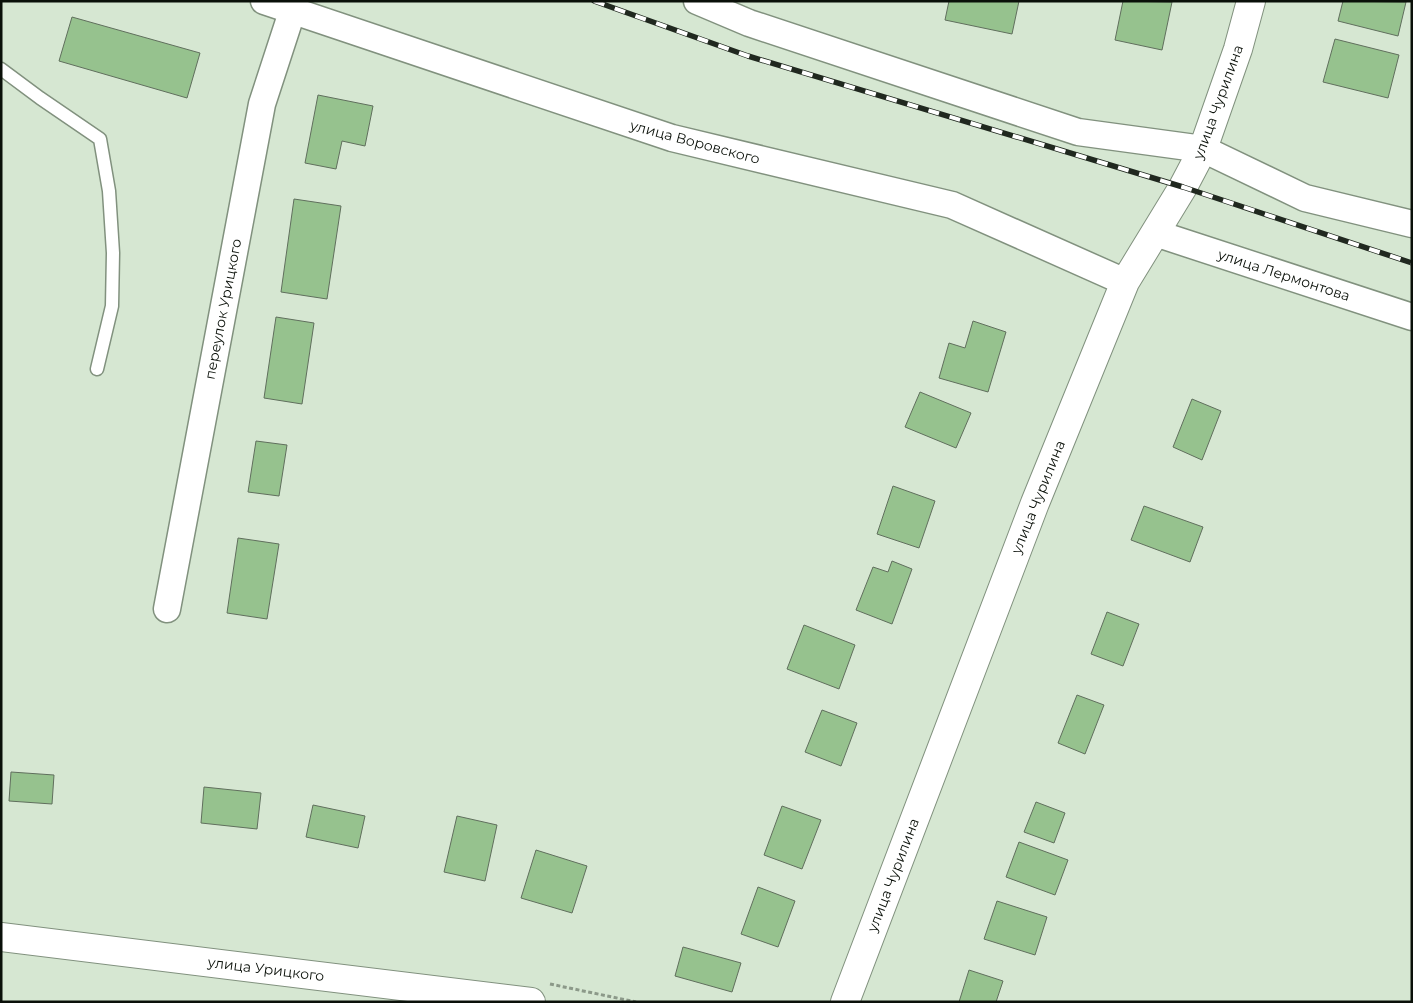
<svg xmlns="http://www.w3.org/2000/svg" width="1413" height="1003" font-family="Montserrat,sans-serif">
	<rect width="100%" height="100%" fill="#d6e7d2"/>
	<!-- building -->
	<g fill="#96c28e" stroke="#606f5d">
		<polygon points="949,1 1019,1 1012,34 945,20"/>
		<polygon points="1123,1 1172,2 1162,50 1115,40"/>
		<polygon points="1343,1 1406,2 1398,36 1338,21"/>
		<polygon points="72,17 200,53 187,98 59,61"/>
		<polygon points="1335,39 1399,55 1388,98 1323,82"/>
		<polygon points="318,95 373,106 365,146 342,141 336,169 305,163"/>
		<polygon points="294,199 341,206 327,299 281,292"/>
		<polygon points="276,317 314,323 302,404 264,398"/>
		<polygon points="973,321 1006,332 988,392 939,378 949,343 965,348"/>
		<polygon points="920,392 971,413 956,448 905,427"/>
		<polygon points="1192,399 1221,411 1202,460 1173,447"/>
		<polygon points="256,441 287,445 279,496 248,492"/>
		<polygon points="893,486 935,501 919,548 877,534"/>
		<polygon points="1144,506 1203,527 1190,562 1131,540"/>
		<polygon points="238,538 279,544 267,619 227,613"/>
		<polygon points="892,561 912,569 892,624 856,610 873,567 888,572"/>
		<polygon points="1107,612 1139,624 1123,666 1091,654"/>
		<polygon points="804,625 855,645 839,689 787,669"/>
		<polygon points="1077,695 1104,705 1085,754 1058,743"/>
		<polygon points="822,710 857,723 841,766 805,752"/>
		<polygon points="11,772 54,775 52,804 9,801"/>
		<polygon points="204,787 261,793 257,829 201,823"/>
		<polygon points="1036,802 1065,813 1054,843 1024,832"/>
		<polygon points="313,805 365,816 358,848 306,837"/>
		<polygon points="782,806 821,820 802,869 764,855"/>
		<polygon points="457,816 497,825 485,881 444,872"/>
		<polygon points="1019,842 1068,860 1055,895 1006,877"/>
		<polygon points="536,850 587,866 572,913 521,898"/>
		<polygon points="758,887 795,901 778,947 741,934"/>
		<polygon points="997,901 1047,917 1035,955 984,939"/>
		<polygon points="683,947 741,963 732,992 675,976"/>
		<polygon points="969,970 1003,981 996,1002 959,1002"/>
	</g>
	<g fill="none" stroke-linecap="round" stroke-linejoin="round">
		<defs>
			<polyline id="lane" points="1,69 40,98 100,139 109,191 113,253 112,306 97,369"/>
			<g id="street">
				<polyline points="264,1 672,138 952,205 1125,282"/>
				<polyline points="697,1 749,23 1078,132 1203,149 1305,198 1412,224"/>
				<polyline points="1155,233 1412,317"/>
				<polyline points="167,609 262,104 292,12"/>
			</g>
			<g id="secondary">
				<polyline points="1,937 531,1002"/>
				<polyline points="845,1002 1035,503 1125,282 1183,187 1203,149 1238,49 1251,1"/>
			</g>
		</defs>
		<!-- lane casing -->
		<use href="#lane" stroke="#81917e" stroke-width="15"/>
		<!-- street casing -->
		<use href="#street" stroke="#81917e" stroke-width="29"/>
		<!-- secondary casing -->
		<use href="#secondary" stroke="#81917e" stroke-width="30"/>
		<!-- path -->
		<polyline stroke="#8c9989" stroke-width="3" stroke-dasharray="4 2.5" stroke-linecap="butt" points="550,984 636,1002"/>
		<!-- lane -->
		<use href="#lane" stroke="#fff" stroke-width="12"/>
		<!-- street -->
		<use href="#street" stroke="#fff" stroke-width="26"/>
		<!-- secondary -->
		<use href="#secondary" stroke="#fff" stroke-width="28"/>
		<defs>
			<polyline id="rail" points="594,1 748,56 1183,187 1412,263"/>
		</defs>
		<!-- rail casing -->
		<use href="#rail" stroke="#20281f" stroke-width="5.5"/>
		<!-- rail -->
		<use href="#rail" stroke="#fff" stroke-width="4" stroke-dasharray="11" stroke-linecap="butt"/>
	</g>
	<g text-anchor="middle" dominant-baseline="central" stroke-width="5" stroke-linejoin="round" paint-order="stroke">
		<!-- street labels -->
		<g font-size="14" fill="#0a1009" stroke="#fff">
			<text transform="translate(1218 102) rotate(-70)">улица Чурилина</text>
			<text transform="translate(695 142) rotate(15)">улица Воровского</text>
			<text transform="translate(1284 275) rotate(18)">улица Лермонтова</text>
			<text transform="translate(223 309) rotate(-79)">переулок Урицкого</text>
			<text transform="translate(1038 497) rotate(-68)">улица Чурилина</text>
			<text transform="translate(893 875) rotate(-69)">улица Чурилина</text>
			<text transform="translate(266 969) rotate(7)">улица Урицкого</text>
		</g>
	</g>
	<!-- border -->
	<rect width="1413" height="1003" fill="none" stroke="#0a1009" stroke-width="5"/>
</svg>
